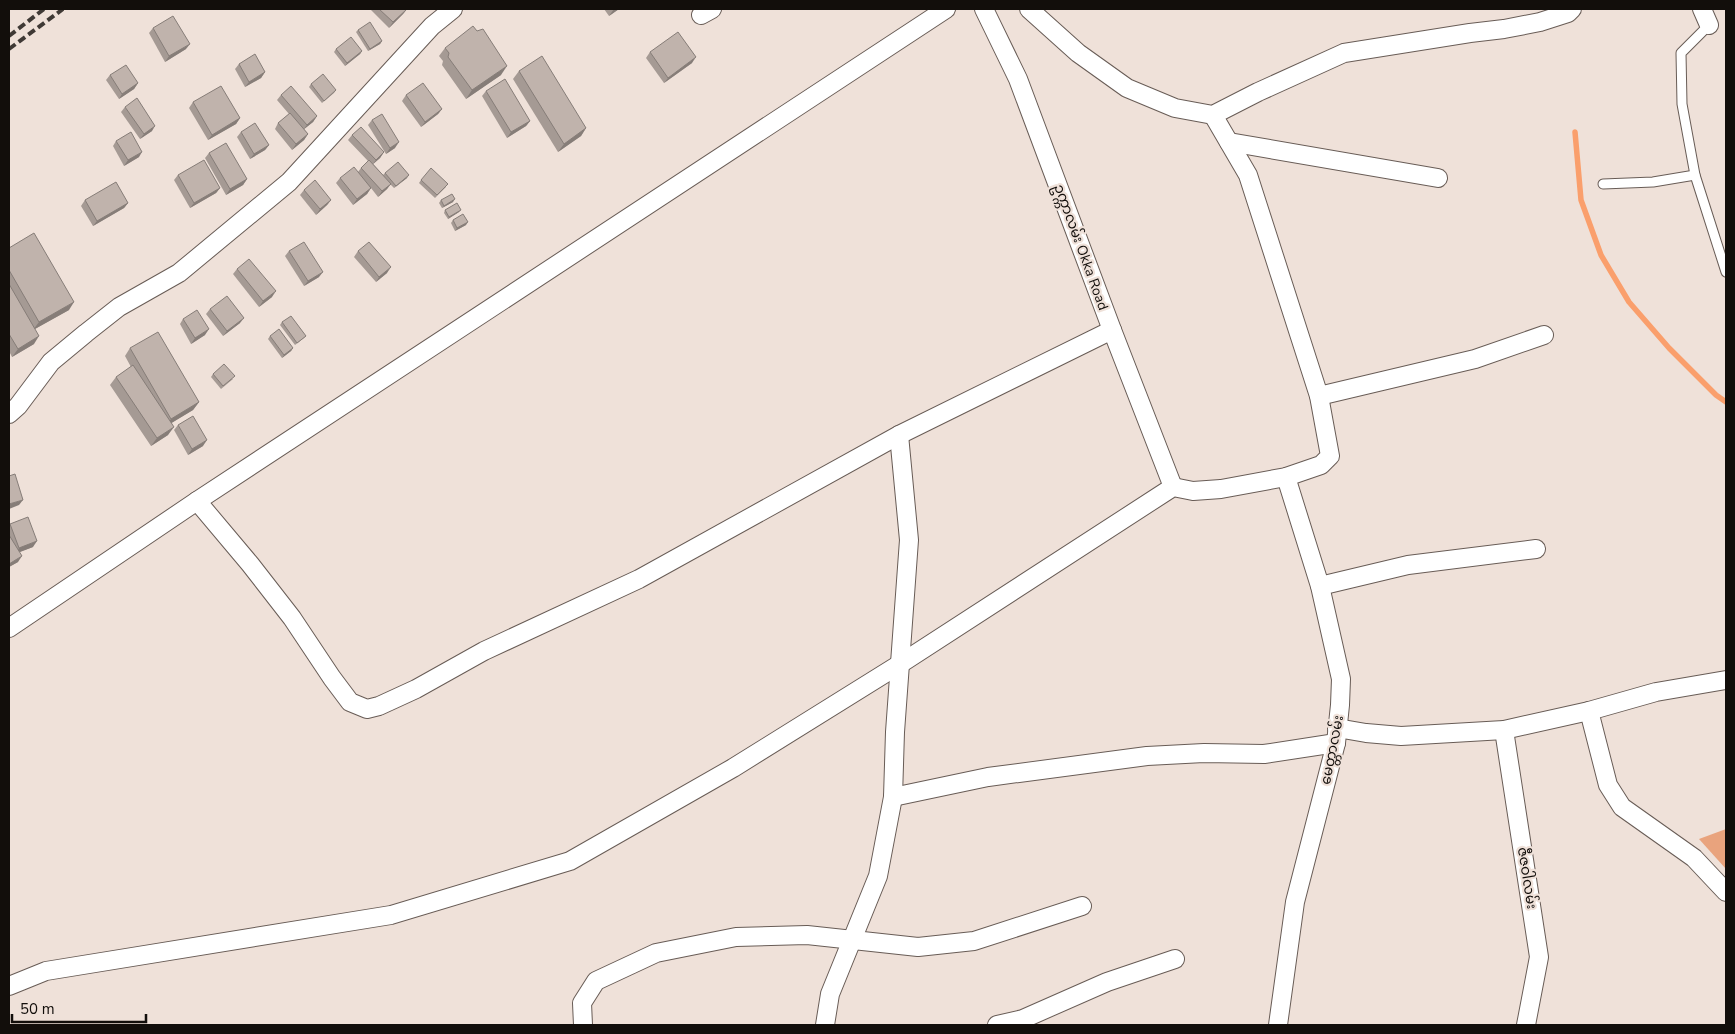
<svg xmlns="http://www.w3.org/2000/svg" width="1735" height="1034" font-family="'Nunito Sans','Noto Sans Myanmar',sans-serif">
	<rect width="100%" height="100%" fill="#efe1d9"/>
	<!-- green -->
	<polygon fill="#e9a37d" points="1726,829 1726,869 1699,839"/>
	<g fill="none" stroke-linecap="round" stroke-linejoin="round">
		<!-- stream -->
		<polyline stroke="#fa9f6c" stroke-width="5.5" points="1575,132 1581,200 1601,255 1629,302 1669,348 1716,395 1726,402"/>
		<defs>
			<g id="service">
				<polyline points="1709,25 1681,53 1682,104 1695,175 1726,272"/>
				<polyline points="1603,184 1653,182 1695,175"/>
			</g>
			<g id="minor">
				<polyline points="984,9 1018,79 1112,330 1173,487"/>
				<polyline points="1029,9 1078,53 1127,88 1175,108 1213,115 1258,92 1344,53 1470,33 1504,29 1540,22 1568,13 1572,9"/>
				<polyline points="1702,9 1709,25"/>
				<polyline points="701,15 712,9"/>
				<polyline points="1229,142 1438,178"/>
				<polyline points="1319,396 1475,359 1544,335"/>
				<polyline points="9,414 18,406 51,362 86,333 119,307 179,273 289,182 432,26 453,9"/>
				<polyline points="197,501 250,564 292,618 332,678 350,702 367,709 379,706 416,689 484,651 639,579 899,435 1112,330"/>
				<polyline points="1320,586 1408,565 1536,549"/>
				<polyline points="9,628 197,501 946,9"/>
				<polyline points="1589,711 1608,785 1622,807 1694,858 1726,892"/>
				<polyline points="1337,728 1366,733 1401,736 1504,730 1589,711 1656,692 1726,680"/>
				<polyline points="1504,730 1539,957 1526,1025"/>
				<polyline points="893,797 988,777 1147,756 1204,753 1264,754 1336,743"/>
				<polyline points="9,986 46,971 391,915 570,861 733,768 900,664 1173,487 1193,491 1221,489 1286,477 1321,465 1330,456 1319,396 1248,175 1213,115"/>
				<polyline points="583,1025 582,1003 596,981 656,953 736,937 807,935 918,947 974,941 1082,906"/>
				<polyline points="825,1025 830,994 878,876 893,797 895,732 909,540 899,435"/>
				<polyline points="997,1025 1023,1019 1107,982 1175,959"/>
				<polyline points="1278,1025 1295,902 1336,743 1340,705 1341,679 1320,586 1286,477"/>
			</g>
		</defs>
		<!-- service casing -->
		<use href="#service" stroke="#685c56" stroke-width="11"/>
		<!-- minor casing -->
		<use href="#minor" stroke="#685c56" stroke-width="20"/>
		<!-- service -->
		<use href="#service" stroke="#fff" stroke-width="9"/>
		<!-- minor -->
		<use href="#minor" stroke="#fff" stroke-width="18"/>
		<!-- rail -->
		<g stroke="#3f3935" stroke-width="4" stroke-dasharray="8 4" stroke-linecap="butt">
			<polyline points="9,36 44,9"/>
			<polyline points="9,49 63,9"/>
		</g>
	</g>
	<!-- wall -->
	<g fill="#a59a94">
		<polygon points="370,9 407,9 403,14 389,28"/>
		<polygon points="604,9 619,9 609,16"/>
		<polygon points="153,28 186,49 165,62 149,33"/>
		<polygon points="358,30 382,41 380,44 368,51 356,32"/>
		<polygon points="445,48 501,75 466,99 442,65 443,61 439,56"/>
		<polygon points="336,49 362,51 360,54 345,66 334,52"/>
		<polygon points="650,52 692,63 664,83 646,58"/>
		<polygon points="239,64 265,72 261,78 245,87 235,69"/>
		<polygon points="519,71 586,128 581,136 558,152 513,79"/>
		<polygon points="110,75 138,83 134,89 119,99 106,80"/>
		<polygon points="311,84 336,90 334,93 322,103 309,87"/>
		<polygon points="486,91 530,121 526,126 507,138 482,96"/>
		<polygon points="281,95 317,116 313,122 304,129 308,134 304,140 292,150 275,129 278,123 289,114 277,100"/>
		<polygon points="406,95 442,109 438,114 421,127 402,101"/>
		<polygon points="193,102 240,118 236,124 208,140 189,108"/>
		<polygon points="125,107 152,131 140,139 121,112"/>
		<polygon points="372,120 395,148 386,154 368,125"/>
		<polygon points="241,132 269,145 265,150 250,159 237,137"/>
		<polygon points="352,135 384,152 380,158 373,164 383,175 385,173 407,178 394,188 390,184 387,189 378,197 371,188 367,194 353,205 336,183 340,178 358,172 361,168 368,161 348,140"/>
		<polygon points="116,141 139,157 124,166 113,146"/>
		<polygon points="209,153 247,179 243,185 226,195 205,158"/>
		<polygon points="178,175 220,188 216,193 190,208 174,180"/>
		<polygon points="421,180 446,187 435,198 419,183"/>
		<polygon points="304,190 331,200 327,205 316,215 300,195"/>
		<polygon points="85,200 128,203 124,208 93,226 81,206"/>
		<polygon points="441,200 453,202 442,208 439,203"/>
		<polygon points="445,210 459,212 448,219 444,213"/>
		<polygon points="453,220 466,225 455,231 451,223"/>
		<polygon points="9,248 69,310 35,329 34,344 12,357 9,351"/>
		<polygon points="289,251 319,277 304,286 285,256"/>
		<polygon points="358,251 387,273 376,282 354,257"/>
		<polygon points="237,269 272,297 259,307 233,274"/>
		<polygon points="210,309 240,323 223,336 206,314"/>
		<polygon points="183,319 205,335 191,344 180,324"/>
		<polygon points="282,322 306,336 304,338 295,345 280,325"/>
		<polygon points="270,336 293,348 291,351 282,358 268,339"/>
		<polygon points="130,348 199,402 193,410 171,423 168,435 151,446 110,385 116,377 131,367 125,356"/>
		<polygon points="213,374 233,379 221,389 211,377"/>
		<polygon points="178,425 203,446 188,455 174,430"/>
		<polygon points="10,524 33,547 19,552 18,562 9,567 9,525"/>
	</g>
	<!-- shaded-wall -->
	<g fill="#867d78">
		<polygon points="407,9 403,14 389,28 393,22"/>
		<polygon points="614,9 619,9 609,16"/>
		<polygon points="382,41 380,44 368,51 370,49"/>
		<polygon points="190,44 186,49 165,62 169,56"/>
		<polygon points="362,51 360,54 345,66 347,63"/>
		<polygon points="696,57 692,63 664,83 668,78"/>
		<polygon points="507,66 501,75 466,99 472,90"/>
		<polygon points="265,72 261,78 245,87 249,82"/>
		<polygon points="138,83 134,89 119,99 122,94"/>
		<polygon points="442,109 438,114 421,127 425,122"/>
		<polygon points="317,116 313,122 303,130 307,125"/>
		<polygon points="240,118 236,124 208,140 212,135"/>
		<polygon points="530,121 526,126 507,138 511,132"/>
		<polygon points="155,126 152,131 140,139 144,134"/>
		<polygon points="586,128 581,136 558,152 564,144"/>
		<polygon points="308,134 304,140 292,150 296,144"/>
		<polygon points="399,142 395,148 386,154 390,148"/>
		<polygon points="269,145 265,150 250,159 254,154"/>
		<polygon points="142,152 139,157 124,166 128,160"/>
		<polygon points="384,152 380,158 372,165 376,160"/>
		<polygon points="409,175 407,178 394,188 396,186"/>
		<polygon points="247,179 243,185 226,195 230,189"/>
		<polygon points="391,184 387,189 378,197 382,191"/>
		<polygon points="220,188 216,193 190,208 194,203"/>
		<polygon points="371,188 367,194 353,205 357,199"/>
		<polygon points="455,199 453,202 442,208 444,206"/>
		<polygon points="331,200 327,205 316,215 320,209"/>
		<polygon points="128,203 124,208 93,226 97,221"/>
		<polygon points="461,210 459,212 448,219 449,217"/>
		<polygon points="468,222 466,225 455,231 457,228"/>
		<polygon points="391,267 387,273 376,282 379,277"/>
		<polygon points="323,272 319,277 304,286 308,281"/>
		<polygon points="276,291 272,297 259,307 263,301"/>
		<polygon points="74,302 69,310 33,330 39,322"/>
		<polygon points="244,318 240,323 223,336 227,331"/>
		<polygon points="209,329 205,335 191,344 195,338"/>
		<polygon points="39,336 34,344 12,357 18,349"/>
		<polygon points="293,348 291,351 282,358 284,355"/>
		<polygon points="199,402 193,410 165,427 171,419"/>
		<polygon points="174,427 168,435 151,446 157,438"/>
		<polygon points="207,440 203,446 188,455 192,449"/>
		<polygon points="23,500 19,505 9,509 9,504"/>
		<polygon points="37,541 33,547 15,554 19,548"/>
		<polygon points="22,556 18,562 9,567 9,564"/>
	</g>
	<!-- building -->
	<g fill="#c0b3ac" stroke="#867d78">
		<polygon points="379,9 407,9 393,22"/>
		<polygon points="173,16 190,44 169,56 153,28"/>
		<polygon points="370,22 382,41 370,49 358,30"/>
		<polygon points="473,26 477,31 483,29 507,66 472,90 448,57 449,53 445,48"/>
		<polygon points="678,32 696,57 668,78 650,52"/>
		<polygon points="351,37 362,51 347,63 336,49"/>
		<polygon points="255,54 265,72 249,82 239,64"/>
		<polygon points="542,56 586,128 564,144 519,71"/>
		<polygon points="126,65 138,83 122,94 110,75"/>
		<polygon points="323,74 336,90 324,101 311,84"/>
		<polygon points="505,79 530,121 511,132 486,91"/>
		<polygon points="423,83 442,109 425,122 406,95"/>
		<polygon points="221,86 240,118 212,135 193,102"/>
		<polygon points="291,86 317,116 307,125 281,95"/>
		<polygon points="137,98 155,126 144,134 125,107"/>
		<polygon points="290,113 308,134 296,144 278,123"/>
		<polygon points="382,114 399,142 390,148 372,120"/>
		<polygon points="255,123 269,145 254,154 241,132"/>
		<polygon points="361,127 384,152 376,160 352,135"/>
		<polygon points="131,132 142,152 128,160 116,141"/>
		<polygon points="226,143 247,179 230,189 209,153"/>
		<polygon points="204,160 220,188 194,203 178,175"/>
		<polygon points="369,160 391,184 382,191 361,168"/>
		<polygon points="398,162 409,175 396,186 385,173"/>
		<polygon points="354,167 371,188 357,199 340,178"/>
		<polygon points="431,168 448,184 437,195 421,180"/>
		<polygon points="315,180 331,200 320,209 304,190"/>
		<polygon points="116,182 128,203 97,221 85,200"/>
		<polygon points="452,194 455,199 444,206 441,200"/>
		<polygon points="457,203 461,210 449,217 445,210"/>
		<polygon points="463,214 468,222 457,228 453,220"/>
		<polygon points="34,233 74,302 39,322 9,270 9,248"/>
		<polygon points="304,242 323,272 308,281 289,251"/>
		<polygon points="369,242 391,267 379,277 358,251"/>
		<polygon points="249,259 276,291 263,301 237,269"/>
		<polygon points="9,284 39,336 18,349 9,334"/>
		<polygon points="227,296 244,318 227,331 210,309"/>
		<polygon points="197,310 209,329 195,338 183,319"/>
		<polygon points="291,316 306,336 297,343 282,322"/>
		<polygon points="279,329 293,348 284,355 270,336"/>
		<polygon points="158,332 199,402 171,419 130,348"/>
		<polygon points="224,364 235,376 223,386 213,374"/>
		<polygon points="133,365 174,427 157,438 116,377"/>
		<polygon points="193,416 207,440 192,449 178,425"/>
		<polygon points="15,474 23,500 9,504 9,476"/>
		<polygon points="28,517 37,541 19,548 10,524"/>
		<polygon points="9,535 22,556 9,564"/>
	</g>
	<g text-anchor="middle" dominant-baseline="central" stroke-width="4.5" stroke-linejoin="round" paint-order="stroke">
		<!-- street labels -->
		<g font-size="14" fill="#120e0b" stroke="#efe1d9">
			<text transform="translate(1081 247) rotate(70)">ဥက္ကာလမ်း Okka Road</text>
			<text transform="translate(1332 750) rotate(-79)">မေတ္တာလမ်း</text>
			<text transform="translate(1527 878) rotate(81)">ဇီဇဝါလမ်း</text>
		</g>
	</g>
	<!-- border -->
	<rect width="1735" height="1034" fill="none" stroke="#120e0b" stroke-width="20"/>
	<!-- scale -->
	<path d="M12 1014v8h134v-8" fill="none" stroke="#120e0b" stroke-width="2.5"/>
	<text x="20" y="1014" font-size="15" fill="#120e0b" stroke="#efe1d9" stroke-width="4" paint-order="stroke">50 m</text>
</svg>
